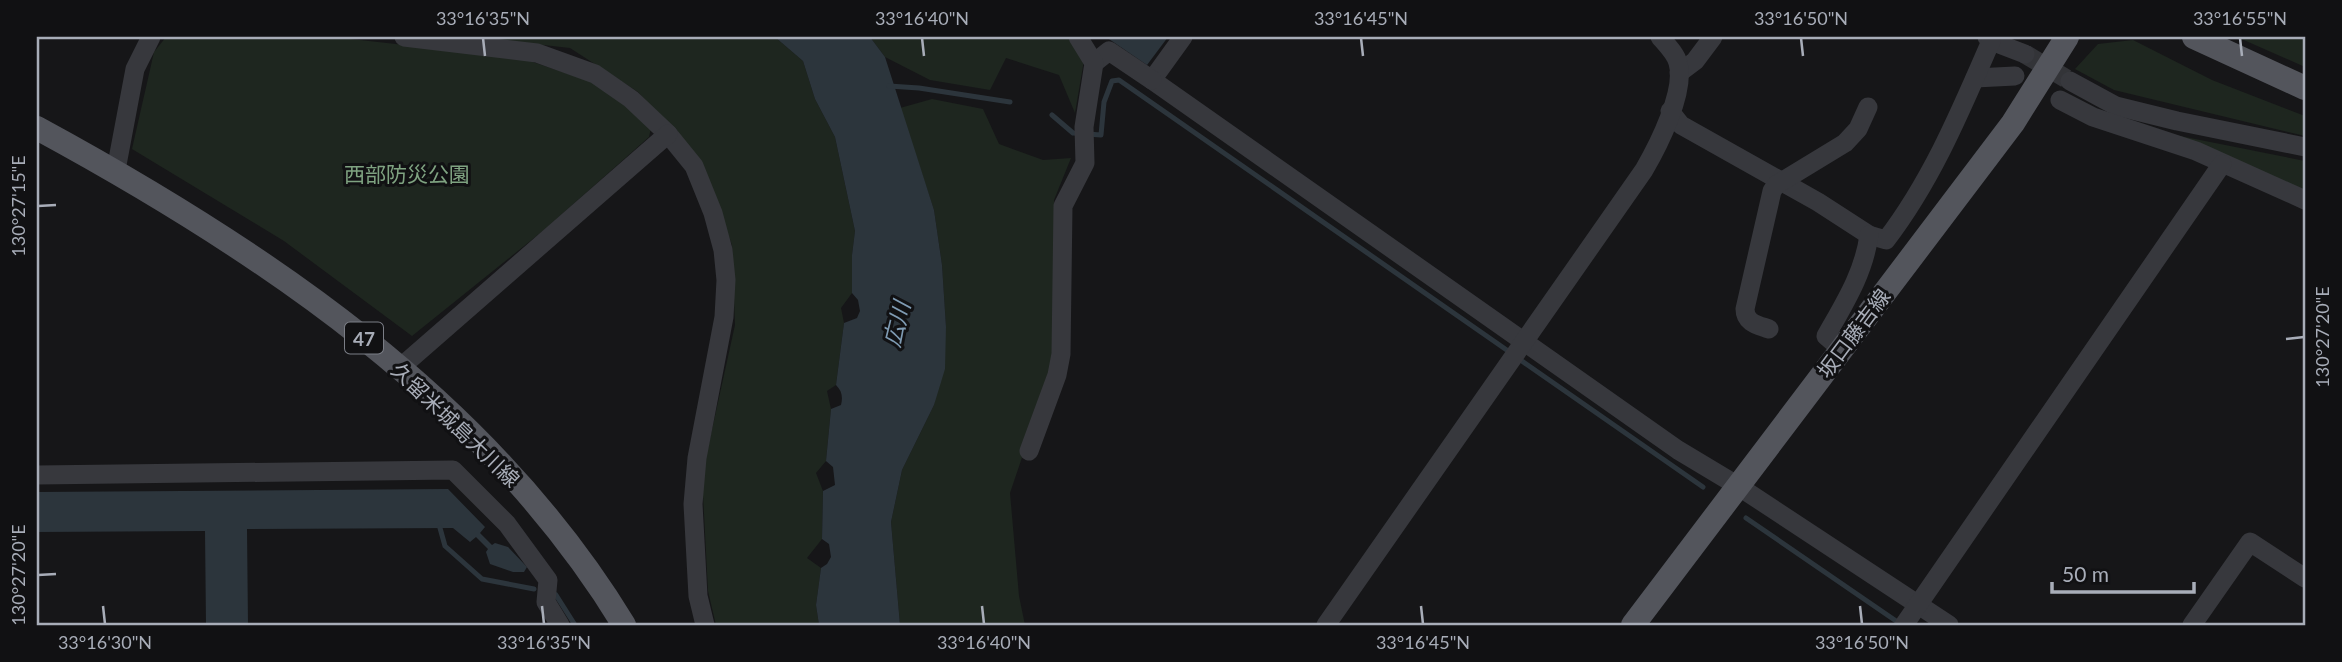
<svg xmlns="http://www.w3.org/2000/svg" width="2342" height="662" font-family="Lato,'Noto Sans JP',sans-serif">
	<rect width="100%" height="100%" fill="#161618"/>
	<!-- green -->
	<g fill="#1e261f">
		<polygon points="166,37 333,37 521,58 595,83 643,119 651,128 649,137 544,230 412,336 284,241 132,149 154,52"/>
		<polygon points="472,37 775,37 803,61 815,99 835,137 855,231 852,255 852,293 841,308 844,323 836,385 827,391 831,409 826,461 816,473 823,491 822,539 807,558 821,568 816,605 819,625 716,625 708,591 702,475 735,325 732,245 701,163 638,92 570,48"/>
		<polygon points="870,37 1088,37 1075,113 1059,75 1006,58 990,90 930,80 885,57"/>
		<polygon points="2237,37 2305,37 2305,67"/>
		<polygon points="2133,40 2212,80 2305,116 2305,136 2114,90 2075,69 2098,44"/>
		<polygon points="932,99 983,109 999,144 1043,160 1071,158 1054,200 1055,360 1010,493 1019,596 1025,625 900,625 891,522 902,470 934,405 946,327 942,265 934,210 900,108"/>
		<polygon points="2175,135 2305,161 2305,191"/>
	</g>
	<!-- water -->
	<g fill="#2c353c">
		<path d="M775,37h95l15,20 49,153 8,55 4,62 -1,42 -11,36 -32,65 -11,52 9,103h-81l-3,-20 5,-37 6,-4 4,-7 -2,-13 -7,-5 1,-48 12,-6 -2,-18 -7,-6 5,-52 10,-4c2,-8 1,-14 -5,-20l8,-62 13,-5 3,-7 -2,-11 -6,-7v-38l3,-24 -20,-94 -20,-38 -12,-38z"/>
		<polygon points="1106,37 1168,37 1147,65"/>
		<polygon points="448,489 485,527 480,533 492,545 495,543 508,547 527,567 524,572 513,572 490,564 486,552 488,549 476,537 470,542 453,528 247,529 248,625 206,625 205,531 37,532 37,492"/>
	</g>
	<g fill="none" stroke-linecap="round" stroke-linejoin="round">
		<!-- stream -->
		<g stroke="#2c353c" stroke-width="5">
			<polyline points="889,86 919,88 1010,102"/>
			<polyline points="1052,115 1073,133 1101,135 1104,102 1112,81 1119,80 1511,353"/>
			<polyline points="1519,359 1703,487"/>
			<polyline points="1746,518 1899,623"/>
			<polyline points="440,528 445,546 482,579 534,589"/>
			<polyline points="556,595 575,625"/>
		</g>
		<!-- minor-tunnel -->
		<polyline stroke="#333438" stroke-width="19" stroke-dasharray="19 10" stroke-linecap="butt" points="2025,54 2070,81"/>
		<!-- minor -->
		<g stroke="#37383d" stroke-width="19">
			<polyline points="404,37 537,53 595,74 631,99 668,134 694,166 713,213 723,250 726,280 724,317 697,458 693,504 698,596 705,625"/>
			<polyline points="1183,37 1152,80 1678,450 1738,486 1949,625"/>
			<polyline points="1987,37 1991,41 2025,54"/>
			<polyline points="1094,63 1109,51 1152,80"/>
			<polyline points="1679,73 1695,61 1713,37"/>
			<polyline points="1975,78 2015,76"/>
			<polyline points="2070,81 2116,106 2177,121 2305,147"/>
			<polyline points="2060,100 2093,117 2196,151 2305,200"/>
			<path d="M1670,111l11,14 137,77 51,33 17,5c46,-60 75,-130 105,-199"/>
			<polyline points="116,170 135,69 151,37"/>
			<path d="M1769,329c-11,-4 -24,-6 -24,-20l27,-118 4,-6 69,-42 13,-14 10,-22"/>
			<path d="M1840,348l-14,-12c18,-32 38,-63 43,-101"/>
			<polyline points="401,367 668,134"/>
			<polyline points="1029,451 1057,375 1061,354 1063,206 1085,163 1084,127 1094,63 1078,37"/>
			<polyline points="37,475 453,470 507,524 548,580 546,602 560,625"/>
			<path d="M1326,625l318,-455c14,-24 42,-79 34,-107 -2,-9 -12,-19 -18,-26"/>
			<polyline points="1904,625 2222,164"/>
			<polyline points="2192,625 2250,542 2305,578"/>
		</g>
		<!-- major -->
		<g stroke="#53555c" stroke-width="24">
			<polyline points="2194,37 2305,88"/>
			<path d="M37,128c225,122 451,273 587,497"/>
			<polyline points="1633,625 2013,123 2067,37"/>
		</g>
	</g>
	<!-- ticks -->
	<path fill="none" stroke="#a8adb8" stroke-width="2.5" d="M483,38l2,18M922,38l2,18M1361,38l2,18M1801,38l2,18M2240,38l2,18M38,206l18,-1M2286,339l18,-2M38,575l18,-1M103,606l2,18M542,606l2,18M982,606l2,18M1421,606l2,18M1860,606l2,18"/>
	<g text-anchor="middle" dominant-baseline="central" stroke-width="6" stroke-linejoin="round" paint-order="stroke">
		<!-- shield labels -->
		<rect fill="#111113" stroke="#7b7e86" stroke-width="2" x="345" y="322.5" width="38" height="31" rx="5"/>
		<g font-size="19" font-weight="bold" fill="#a8adb8">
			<text x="364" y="338">47</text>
		</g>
		<!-- park labels -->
		<g font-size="21" fill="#7fa381" stroke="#111113">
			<text x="407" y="173">西部防災公園</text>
		</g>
		<!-- street labels -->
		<g font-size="21" fill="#a8adb8" stroke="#111113">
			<text transform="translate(1853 333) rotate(-53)">坂口藤吉線</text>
			<text transform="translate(456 424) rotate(44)">久留米城島大川線</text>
		</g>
		<!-- water labels -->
		<g font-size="23" font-style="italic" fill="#7f9bb3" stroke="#111113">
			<text transform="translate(896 324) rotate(-76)">広川</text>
		</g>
	</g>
	<!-- border -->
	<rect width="2342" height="662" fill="none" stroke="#111113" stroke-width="77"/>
	<!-- scale -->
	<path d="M2052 582v10h142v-10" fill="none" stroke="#a8adb8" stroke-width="3.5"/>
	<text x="2062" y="582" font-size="21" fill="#a8adb8" stroke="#111113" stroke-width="5" paint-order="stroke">50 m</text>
	<rect x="38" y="38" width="2266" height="586" fill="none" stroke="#a8adb8" stroke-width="2.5"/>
	<g font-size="18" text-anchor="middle" fill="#a8adb8">
		<text x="483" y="25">33°16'35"N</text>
		<text x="922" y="25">33°16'40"N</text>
		<text x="1361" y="25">33°16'45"N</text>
		<text x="1801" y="25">33°16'50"N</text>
		<text x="2240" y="25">33°16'55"N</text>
		<text transform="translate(19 206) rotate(-90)" y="6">130°27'15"E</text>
		<text transform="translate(2323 337) rotate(-90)" y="6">130°27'20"E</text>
		<text transform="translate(19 575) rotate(-90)" y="6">130°27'20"E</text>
		<text x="105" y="649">33°16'30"N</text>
		<text x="544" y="649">33°16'35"N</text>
		<text x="984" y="649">33°16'40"N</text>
		<text x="1423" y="649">33°16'45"N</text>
		<text x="1862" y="649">33°16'50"N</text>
	</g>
</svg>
